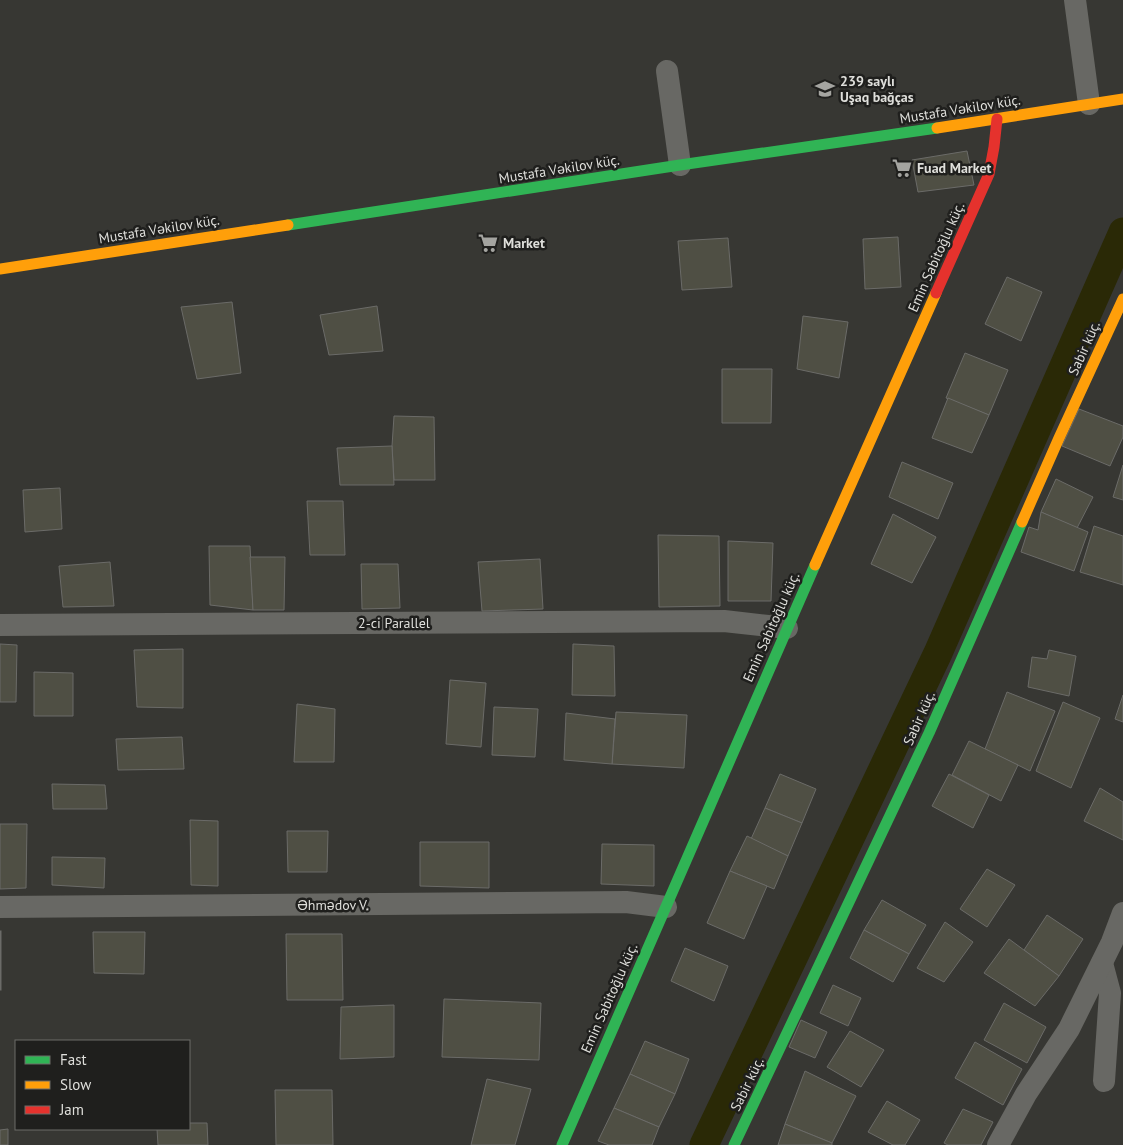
<svg xmlns="http://www.w3.org/2000/svg" width="1123" height="1145" font-family="'PT Sans',sans-serif">
	<rect width="100%" height="100%" fill="#373733"/>
	<g fill="none" stroke-linecap="round" stroke-linejoin="round">
		<!-- canal -->
		<polyline stroke="#2a2906" stroke-width="29" points="704,1145 938,653 1123,232"/>
	</g>
	<!-- building -->
	<g fill="#4f4f44" stroke="#6b6b68">
		<polygon points="967,151 974,185 918,192 912,160"/>
		<polygon points="898,237 901,287 865,289 863,239"/>
		<polygon points="728,238 732,287 682,290 678,241"/>
		<polygon points="1007,277 1042,292 1021,341 985,324"/>
		<polygon points="232,302 241,373 197,379 181,307"/>
		<polygon points="377,306 383,351 329,355 320,315"/>
		<polygon points="803,316 848,322 839,378 797,369"/>
		<polygon points="965,353 1008,370 989,415 946,398"/>
		<polygon points="722,369 772,369 771,423 722,423"/>
		<polygon points="948,398 989,415 972,453 932,438"/>
		<polygon points="1079,409 1123,426 1123,437 1110,466 1062,446"/>
		<polygon points="394,416 434,417 435,480 394,480 392,446"/>
		<polygon points="392,446 394,485 340,485 337,448"/>
		<polygon points="902,462 953,483 938,519 889,497"/>
		<polygon points="1123,465 1123,500 1113,497"/>
		<polygon points="1056,479 1093,497 1077,528 1041,512"/>
		<polygon points="60,488 62,529 25,532 23,490"/>
		<polygon points="307,501 343,501 345,555 310,555"/>
		<polygon points="1041,512 1088,532 1074,571 1021,552 1029,527 1038,530"/>
		<polygon points="893,514 936,537 912,583 871,564"/>
		<polygon points="1094,526 1123,536 1123,585 1080,572"/>
		<polygon points="658,535 719,536 720,606 659,607"/>
		<polygon points="728,541 773,543 771,601 728,601"/>
		<polygon points="209,546 250,546 253,610 210,605"/>
		<polygon points="250,557 285,557 284,610 253,610"/>
		<polygon points="540,559 543,609 482,611 478,562"/>
		<polygon points="110,562 114,606 63,607 59,566"/>
		<polygon points="361,564 398,564 400,608 362,609"/>
		<polygon points="0,644 17,645 16,702 0,702"/>
		<polygon points="573,644 614,646 615,696 572,695"/>
		<polygon points="183,649 183,708 137,707 134,650"/>
		<polygon points="1049,650 1076,656 1069,696 1028,687 1032,657 1047,659"/>
		<polygon points="34,672 73,673 73,716 34,716"/>
		<polygon points="450,680 486,683 481,747 446,744"/>
		<polygon points="1007,692 1055,711 1030,771 985,749"/>
		<polygon points="1123,695 1123,722 1115,719"/>
		<polygon points="1063,702 1100,718 1071,788 1036,771"/>
		<polygon points="297,704 335,709 334,762 294,762"/>
		<polygon points="494,707 538,709 535,757 492,755"/>
		<polygon points="616,712 687,715 684,768 612,764"/>
		<polygon points="566,713 615,719 612,764 564,760"/>
		<polygon points="182,737 184,769 118,770 116,739"/>
		<polygon points="969,741 1018,765 1001,801 952,775"/>
		<polygon points="780,774 816,789 802,823 765,808"/>
		<polygon points="949,774 989,795 973,828 932,806"/>
		<polygon points="52,784 105,785 107,809 53,809"/>
		<polygon points="1100,788 1123,802 1123,840 1084,821"/>
		<polygon points="765,808 802,823 788,856 751,839"/>
		<polygon points="190,820 218,821 218,886 191,885"/>
		<polygon points="0,824 27,824 26,888 0,889"/>
		<polygon points="287,831 328,831 327,872 288,872"/>
		<polygon points="747,836 788,856 774,889 730,871"/>
		<polygon points="420,842 489,842 489,888 420,886"/>
		<polygon points="602,844 654,845 654,886 601,884"/>
		<polygon points="52,857 105,858 104,888 52,885"/>
		<polygon points="987,869 1015,885 987,927 960,909"/>
		<polygon points="730,871 767,886 744,939 707,923"/>
		<polygon points="882,900 926,925 909,954 864,930"/>
		<polygon points="1047,915 1083,939 1059,976 1024,950"/>
		<polygon points="945,922 973,942 944,982 917,968"/>
		<polygon points="864,930 909,954 893,982 850,958"/>
		<rect x="0" y="931" width="1" height="59"/>
		<polygon points="93,932 145,932 144,974 94,973"/>
		<polygon points="286,934 342,934 343,1000 287,1000"/>
		<polygon points="1009,939 1059,976 1035,1006 984,973"/>
		<polygon points="685,948 728,966 714,1001 671,981"/>
		<polygon points="833,985 861,998 848,1026 820,1013"/>
		<polygon points="444,999 541,1003 539,1060 442,1057"/>
		<polygon points="1004,1003 1046,1027 1027,1063 984,1040"/>
		<polygon points="394,1005 394,1057 340,1059 341,1007"/>
		<polygon points="801,1020 827,1032 815,1058 789,1047"/>
		<polygon points="850,1031 884,1050 861,1087 827,1067"/>
		<polygon points="645,1041 689,1059 675,1094 630,1074"/>
		<polygon points="975,1042 1022,1069 1003,1105 955,1078"/>
		<polygon points="805,1071 856,1096 832,1143 785,1124"/>
		<polygon points="630,1074 675,1094 659,1127 614,1108"/>
		<polygon points="487,1079 531,1089 515,1145 471,1145"/>
		<polygon points="275,1090 332,1090 333,1145 276,1145"/>
		<polygon points="887,1101 920,1120 905,1145 893,1145 868,1132"/>
		<polygon points="614,1108 659,1127 652,1145 609,1145 598,1141"/>
		<polygon points="963,1109 993,1122 981,1145 948,1145 944,1143"/>
		<polygon points="189,1123 207,1123 208,1145 158,1145 157,1129 189,1129"/>
		<polygon points="785,1124 832,1143 832,1145 778,1145"/>
		<polygon points="8,1129 8,1145 0,1145 0,1130"/>
	</g>
	<g fill="none" stroke-linecap="round" stroke-linejoin="round">
		<!-- street -->
		<g stroke="#686864" stroke-width="22">
			<polyline points="1075,0 1089,104"/>
			<polyline points="667,71 680,165"/>
			<polyline points="0,625 724,621 787,628"/>
			<polyline points="0,907 626,902 666,907"/>
			<polyline points="1102,963 1110,993 1104,1081"/>
			<polyline points="998,1145 1026,1094 1069,1029 1112,942 1123,913"/>
		</g>
		<!-- fast -->
		<g stroke="#30b455" stroke-width="11">
			<polyline points="288,225 680,165 937,128"/>
			<polyline points="562,1145 815,565"/>
			<polyline points="734,1145 929,733 1022,522"/>
		</g>
		<!-- slow -->
		<g stroke="#ff9f0a" stroke-width="11">
			<polyline points="937,128 1123,99"/>
			<polyline points="0,269 288,225"/>
			<polyline points="1022,522 1059,438 1123,299"/>
			<polyline points="815,565 936,293"/>
		</g>
		<!-- jam -->
		<polyline stroke="#e5322d" stroke-width="11" points="936,293 989,174 994,147 997,119"/>
	</g>
	<!-- icons -->
	<defs>
		<symbol id="school-bare" viewBox="-9 -9 18 18"><path d="M0-5L7-2L0 1L-7-2ZM-4 1L0 2.5L4 1V4Q0 6-4 4Z" fill="#a4a4a0" stroke="#1f1f1d" stroke-width="2.5" paint-order="stroke"/></symbol>
		<symbol id="supermarket-bare" viewBox="-9 -9 18 18"><path d="M-6-5.5h2.5l.6 2H6L4.5 2H-2.5L-4.4-4H-6ZM-1.5 3.2a1.3 1.3 0 1 0 .1 0ZM3 3.2a1.3 1.3 0 1 0 .1 0Z" fill="#a4a4a0" stroke="#1f1f1d" stroke-width="2.5" paint-order="stroke"/></symbol>
	</defs>
	<g fill-rule="evenodd">
		<use href="#school-bare" x="811" y="75" width="28" height="28"/>
		<use href="#supermarket-bare" x="888" y="154" width="28" height="28"/>
		<use href="#supermarket-bare" x="474" y="229" width="28" height="28"/>
	</g>
	<g text-anchor="middle" dominant-baseline="central" stroke-width="5" stroke-linejoin="round" paint-order="stroke">
		<!-- poi labels -->
		<g font-size="14" font-weight="bold" fill="#dfdfdb" stroke="#1f1f1d" text-anchor="start">
			<text x="840" y="81">239 saylı<tspan x="840" dy="16">Uşaq bağças</tspan></text>
			<text x="917" y="168">Fuad Market</text>
			<text x="503" y="243">Market</text>
		</g>
		<!-- street labels -->
		<g font-size="14" fill="#dfdfdb" stroke="#1f1f1d">
			<text transform="translate(960 109) rotate(-9)">Mustafa Vəkilov küç.</text>
			<text transform="translate(559 169) rotate(-9)">Mustafa Vəkilov küç.</text>
			<text transform="translate(159 229) rotate(-9)">Mustafa Vəkilov küç.</text>
			<text transform="translate(936 257) rotate(-66)">Emin Sabitoğlu küç.</text>
			<text transform="translate(1084 348) rotate(-66)">Sabir küç.</text>
			<text x="394" y="623">2-ci Parallel</text>
			<text transform="translate(771 627) rotate(-66)">Emin Sabitoğlu küç.</text>
			<text transform="translate(919 718) rotate(-66)">Sabir küç.</text>
			<text x="333" y="905">Əhmədov V.</text>
			<text transform="translate(609 998) rotate(-66)">Emin Sabitoğlu küç.</text>
			<text transform="translate(747 1084) rotate(-64)">Sabir küç.</text>
		</g>
	</g>
	<!-- legend -->
	<rect x="15" y="1040" width="175" height="90" fill="#1f1f1d" stroke="#6c6c69"/>
	<rect x="25" y="1056" width="25" height="8" fill="#30b455" stroke="#6c6c69"/>
	<text x="60" y="1065" font-size="15" fill="#dfdfdb">Fast</text>
	<rect x="25" y="1081" width="25" height="8" fill="#ff9f0a" stroke="#6c6c69"/>
	<text x="60" y="1090" font-size="15" fill="#dfdfdb">Slow</text>
	<rect x="25" y="1106" width="25" height="8" fill="#e5322d" stroke="#6c6c69"/>
	<text x="60" y="1115" font-size="15" fill="#dfdfdb">Jam</text>
</svg>
